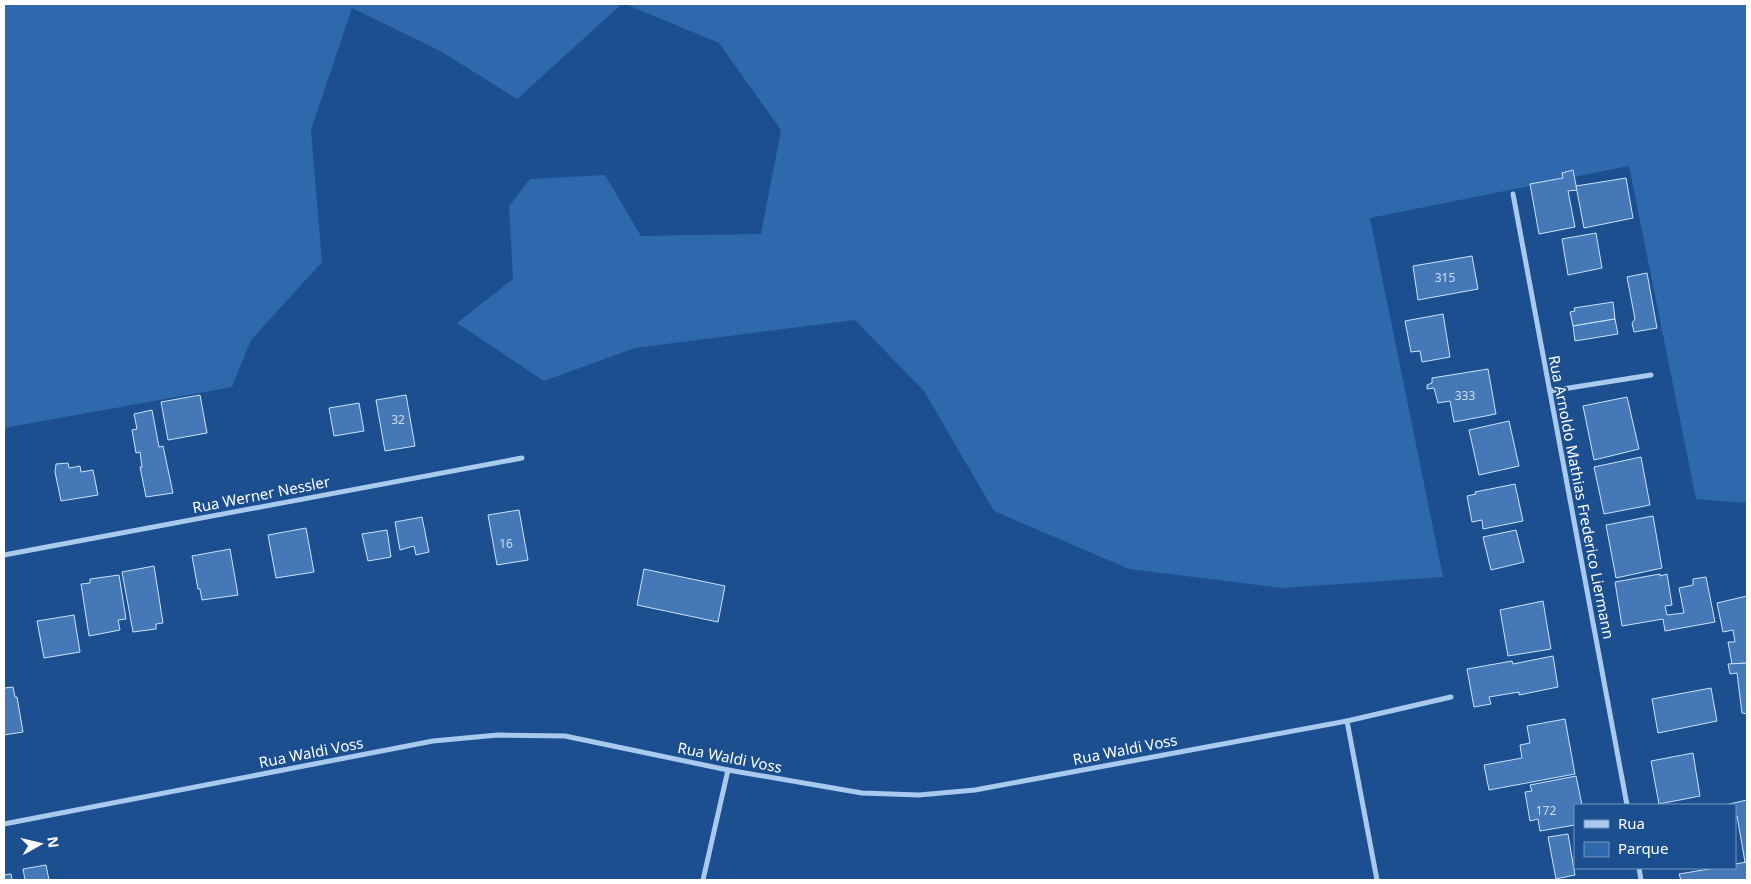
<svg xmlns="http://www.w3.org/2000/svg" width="1751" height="884" font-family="'Noto Sans',sans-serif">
	<rect width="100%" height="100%" fill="#1b4f8f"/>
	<!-- green -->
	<g fill="#2e69ad">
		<polygon points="4,4 622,4 517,99 442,52 352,8 311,130 322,262 251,340 232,387 4,428"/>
		<polygon points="625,4 1747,4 1747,503 1696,499 1629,166 1370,218 1443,577 1282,588 1129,569 994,511 924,391 855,320 635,348 544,381 457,323 513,279 509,206 530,179 605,175 641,236 761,234 781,130 719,43"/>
	</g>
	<!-- building -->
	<g fill="#4478b7" stroke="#cfe3fa">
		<polygon points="1573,170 1577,190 1568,191 1575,227 1539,234 1530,184 1563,178 1562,173"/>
		<polygon points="1626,178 1633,218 1584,228 1576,186"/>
		<polygon points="1596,233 1602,268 1568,275 1562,239"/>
		<polygon points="1472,256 1478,289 1418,300 1413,266"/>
		<polygon points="1647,273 1657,328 1634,332 1632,323 1635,319 1627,277"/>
		<polygon points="1613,302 1615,319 1573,326 1570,312 1575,311 1574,308"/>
		<polygon points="1443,314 1450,357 1422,362 1420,351 1411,352 1405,321"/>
		<polygon points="1615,319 1618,334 1575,341 1573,326"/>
		<polygon points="1488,369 1496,414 1454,422 1450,401 1438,403 1434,388 1427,389 1427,385 1432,383 1432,378"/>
		<polygon points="200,395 207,433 168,440 161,402"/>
		<polygon points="406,395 415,446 385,451 376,400"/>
		<polygon points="1627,397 1639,449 1594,460 1583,406"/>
		<polygon points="359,403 364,431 334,436 329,408"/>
		<polygon points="152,410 159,447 163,446 173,493 146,497 140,467 142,467 140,452 136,453 132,430 137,429 134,414"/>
		<polygon points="1509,421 1519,466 1479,475 1469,430"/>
		<polygon points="1641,457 1650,505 1604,514 1594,467"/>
		<polygon points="68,463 69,468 80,466 81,472 93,470 98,495 61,501 55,472 56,464"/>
		<polygon points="1515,484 1523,521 1483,529 1482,520 1472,522 1467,496 1476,494 1475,492"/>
		<polygon points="519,510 528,560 497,565 488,515"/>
		<polygon points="1653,516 1662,568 1616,578 1606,525"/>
		<polygon points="422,517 429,552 416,555 414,546 400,550 395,522"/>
		<polygon points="306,528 314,572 276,578 268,535"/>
		<polygon points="387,530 391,557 368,561 362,534"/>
		<polygon points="1516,530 1524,562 1491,570 1483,537"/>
		<polygon points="230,549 238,595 202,600 200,589 198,589 192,556"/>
		<polygon points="154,566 163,623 156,624 156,629 133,632 122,572"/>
		<polygon points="644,569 725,586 718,622 637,605"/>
		<polygon points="1660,574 1660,576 1667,574 1672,605 1665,606 1667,615 1684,613 1679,588 1693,585 1693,579 1706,577 1715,622 1665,631 1663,619 1622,626 1615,582"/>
		<polygon points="119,575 126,619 118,620 120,630 89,636 81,584 90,583 90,579"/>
		<polygon points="1747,596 1747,663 1732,664 1728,642 1735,642 1733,630 1723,632 1717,603"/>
		<polygon points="1543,601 1551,649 1508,656 1500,610"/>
		<polygon points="74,615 80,652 44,658 37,621"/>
		<polygon points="1553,656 1558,687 1519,695 1519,692 1489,697 1491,704 1474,707 1467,669 1512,661 1513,664"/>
		<polygon points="1747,663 1747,714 1742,713 1737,673 1730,674 1728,664"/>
		<polygon points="13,687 15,697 17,697 23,732 4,735 4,688"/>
		<polygon points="1711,688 1717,721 1658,733 1652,699"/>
		<polygon points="1565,719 1575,774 1489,790 1484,765 1522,758 1520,745 1530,743 1527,726"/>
		<polygon points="1693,753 1700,796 1659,804 1651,761"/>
		<polygon points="1576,776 1582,805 1575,805 1575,825 1540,831 1538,819 1530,821 1525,792 1532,791 1530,785"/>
		<polygon points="1747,800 1747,862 1745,862 1737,816 1735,816 1735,805 1725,805"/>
		<polygon points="1568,834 1575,875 1556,879 1548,837"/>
		<polygon points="1747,862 1747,880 1681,880 1679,874 1715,868 1735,868 1735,864"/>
		<polygon points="46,865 49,880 25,880 23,869"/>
		<polygon points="11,874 12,880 4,880 4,875"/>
	</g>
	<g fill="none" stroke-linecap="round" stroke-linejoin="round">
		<!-- minor -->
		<g stroke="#a9c9ee" stroke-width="5">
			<polyline points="1513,194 1627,805"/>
			<polyline points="1550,391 1651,375"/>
			<polyline points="4,555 522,458"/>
			<polyline points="1347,721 1377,880"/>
			<polyline points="4,824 433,741 498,735 565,736 728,770 862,793 919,795 975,790 1347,721 1451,697"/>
			<polyline points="1639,868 1641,880"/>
			<polyline points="703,880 728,770"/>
		</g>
	</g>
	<g text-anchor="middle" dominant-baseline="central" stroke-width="4" stroke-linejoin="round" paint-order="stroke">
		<!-- number labels -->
		<g font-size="12" fill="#d0dded">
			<text x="1445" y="277">315</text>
			<text x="1465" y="395">333</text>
			<text x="398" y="419">32</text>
			<text x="506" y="543">16</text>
			<text x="1546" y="810">172</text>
		</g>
		<!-- street labels -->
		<g font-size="15" fill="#fff" stroke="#1b4f8f">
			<text transform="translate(261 494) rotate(-11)">Rua Werner Nessler</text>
			<text transform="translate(1582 497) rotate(79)">Rua Arnoldo Mathias Frederico Liermann</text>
			<text transform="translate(1125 749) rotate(-11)">Rua Waldi Voss</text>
			<text transform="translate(311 752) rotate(-11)">Rua Waldi Voss</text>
			<text transform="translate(730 757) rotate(11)">Rua Waldi Voss</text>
		</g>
	</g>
	<!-- border -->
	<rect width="1751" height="884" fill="none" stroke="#ffffff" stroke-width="10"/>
	<!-- legend -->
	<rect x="1574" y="804" width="162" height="65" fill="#1b4f8f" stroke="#7695bc"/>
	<rect x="1584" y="820" width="25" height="8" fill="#a9c9ee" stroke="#7695bc"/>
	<text x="1618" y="829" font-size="15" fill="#ffffff">Rua</text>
	<rect x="1584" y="842" width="25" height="15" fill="#2e69ad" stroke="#7695bc"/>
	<text x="1618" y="854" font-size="15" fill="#ffffff">Parque</text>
	<!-- north arrow -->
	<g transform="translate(40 844) rotate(82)" stroke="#1b4f8f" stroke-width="4" paint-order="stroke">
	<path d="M0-4L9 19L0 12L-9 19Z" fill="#ffffff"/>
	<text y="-8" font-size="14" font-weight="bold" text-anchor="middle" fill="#ffffff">N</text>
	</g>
</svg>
